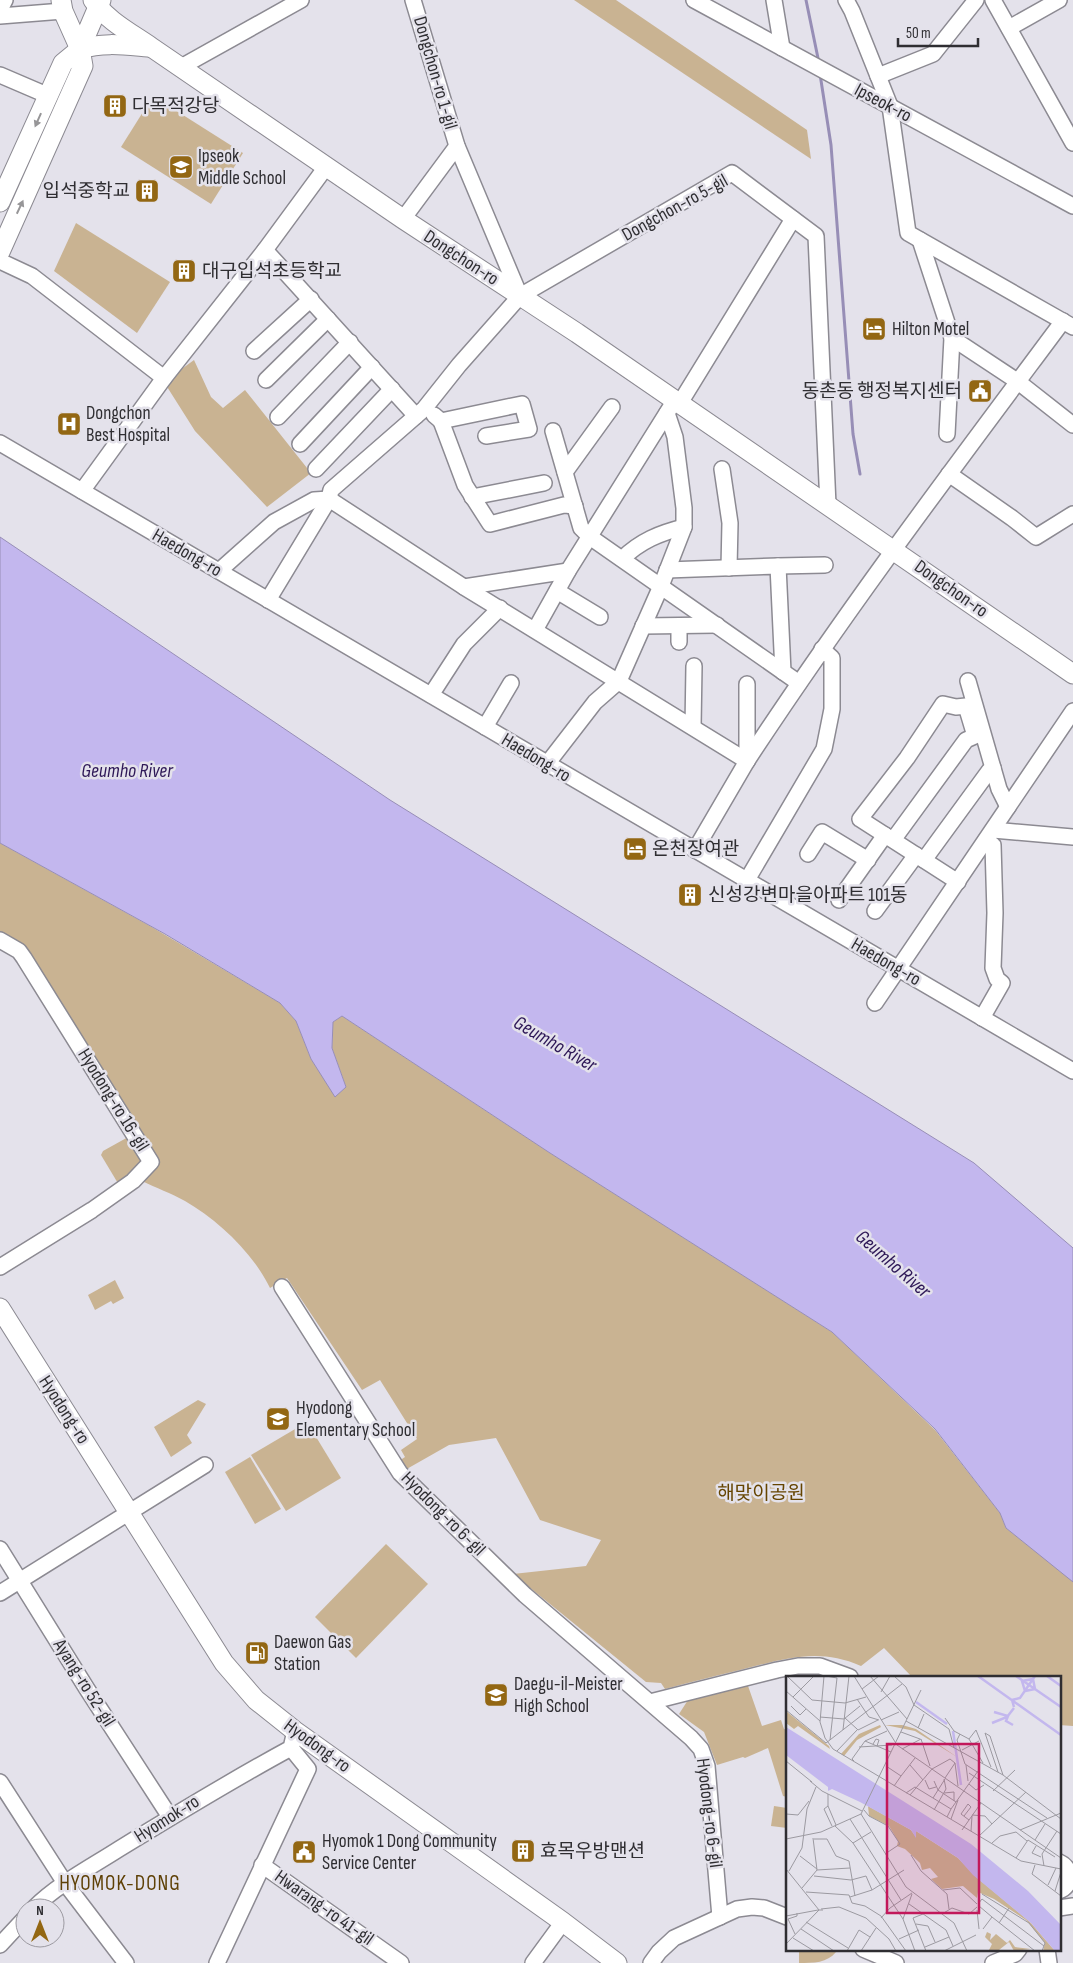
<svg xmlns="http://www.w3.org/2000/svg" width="1073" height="1963" font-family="'Sofia Sans Condensed','Noto Sans KR',sans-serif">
	<rect width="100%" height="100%" fill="#e4e2eb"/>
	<!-- green -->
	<g fill="#c9b392">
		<polygon points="574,0 616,0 807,130 811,159"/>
		<polygon points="153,96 243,153 211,204 121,147"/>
		<polygon points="76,223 170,282 137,333 54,271"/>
		<polygon points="194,360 211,397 223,408 245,390 311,473 267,507 195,431 164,382"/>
		<path d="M0,843l150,83 130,77 16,18 15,38 24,37 11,-9 -14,-39 1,-26 9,-6 208,137 282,179 103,98 65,83 6,15 67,53v145l-14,-1v-48h-147l-28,-29 -23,18c-43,-19 -77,-7 -121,4 -25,6 -50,12 -75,19l-4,-6 -15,-1 -133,-108 73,-8 15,-26 -61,-20 -44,-82 -47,7 -44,25 -6,-9 6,-4 -4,-7 16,-11 -37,-59 -18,10 -75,-112 -17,10c-17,-35 -52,-68 -85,-87 -14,-8 -29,-13 -43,-20l16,-15 -131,-213 -27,-18z"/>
		<polygon points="130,1136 145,1160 119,1185 101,1155 103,1151"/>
		<polygon points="115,1280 124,1298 113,1304 111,1301 95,1310 88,1295"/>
		<polygon points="198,1400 206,1404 187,1435 192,1443 171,1457 154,1427"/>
		<polygon points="307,1422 341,1478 286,1511 251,1455"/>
		<polygon points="250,1457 281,1509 255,1524 225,1472"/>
		<polygon points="386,1544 428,1584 356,1658 315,1617"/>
		<polygon points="747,1683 762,1726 781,1720 784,1729 787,1730 787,1797 783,1796 768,1748 745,1758 743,1757 717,1765 704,1732 679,1714 688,1700"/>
		<polygon points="774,1806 787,1808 787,1828 771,1826"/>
		<path d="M799,1949h30l7,3c-9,11 -22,11 -37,11z"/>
	</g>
	<!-- water -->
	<polygon fill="#c3b7ee" stroke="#978eb6" points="0,537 390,800 974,1163 1073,1248 1073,1582 1006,1528 1000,1513 935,1429 832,1332 550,1153 342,1016 333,1022 332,1048 346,1087 335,1097 311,1059 296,1021 280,1003 165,934 0,843"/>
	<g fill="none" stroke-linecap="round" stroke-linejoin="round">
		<!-- stream -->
		<g stroke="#978eb6" stroke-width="3">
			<polyline points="806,0 819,63"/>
			<polyline points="820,74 831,145 853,434 860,474"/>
		</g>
		<defs>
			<g id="minor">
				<polyline points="413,0 457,146 520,296"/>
				<polyline points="694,0 1073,206"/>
				<polyline points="774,0 782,48"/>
				<polyline points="846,0 852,11 890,106 908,233 1073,327"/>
				<polyline points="993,0 1073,143"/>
				<polyline points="0,10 5,0"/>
				<polyline points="0,16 63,11"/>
				<polyline points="1009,28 1059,0"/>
				<polyline points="181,67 301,0"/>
				<polyline points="0,75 49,96"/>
				<polyline points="878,76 933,54 976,0"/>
				<polyline points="403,219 457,146"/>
				<polyline points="920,240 952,338 947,434"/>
				<polyline points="265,250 416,416"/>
				<polyline points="0,261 32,276 164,378 82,491"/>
				<polyline points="952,338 1017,381 1073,425"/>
				<polyline points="254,351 311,299"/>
				<polyline points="164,378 265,250 326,167"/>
				<polyline points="266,380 328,319"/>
				<polyline points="680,403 793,219"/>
				<polyline points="434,415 441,421 522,404 529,429 486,436"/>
				<polyline points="278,417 350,342"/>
				<polyline points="441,421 465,485 490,524 564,505 575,506"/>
				<polyline points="553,431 581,528 590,537 799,683"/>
				<polyline points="0,443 1073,1071"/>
				<polyline points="300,444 372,367"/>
				<polyline points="316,469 392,389"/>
				<polyline points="722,469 730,523 729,568"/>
				<polyline points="565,472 612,407"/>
				<polyline points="949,474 1012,518 1036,537 1073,514"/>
				<polyline points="472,497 544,483"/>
				<path d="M622,559c18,-18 38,-26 62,-32"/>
				<polyline points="778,566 825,565"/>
				<polyline points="667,570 778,566 783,672"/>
				<polyline points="219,571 274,522 314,500 329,499 464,587 747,761 695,850"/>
				<polyline points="464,587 568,571"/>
				<polyline points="557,591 600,617"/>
				<polyline points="268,600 329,499 331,490 424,409 459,365 520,296 732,173 816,236 828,505"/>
				<polyline points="643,626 717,625"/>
				<polyline points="679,626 679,642"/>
				<polyline points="535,630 568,571 670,408"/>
				<polyline points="968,681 999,789 1008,807"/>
				<polyline points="747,684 747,761"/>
				<polyline points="431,695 464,644 500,608"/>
				<polyline points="485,727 511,683"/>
				<polyline points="693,727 694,666"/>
				<path d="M747,761c99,-151 208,-295 316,-440"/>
				<polyline points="547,764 595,702 619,681 661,586 684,527 684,508 675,437 667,413"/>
				<polyline points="993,830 1073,837"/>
				<polyline points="893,840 966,740 975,736 966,706 956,707 943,704 907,758 860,819 958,882"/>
				<polyline points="808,854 822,832 868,860"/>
				<polyline points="924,860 989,771 993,768"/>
				<polyline points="747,880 824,749 832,709 832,658 822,649"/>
				<polyline points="839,900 885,835"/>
				<polyline points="875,911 916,855"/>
				<polyline points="0,940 19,951 24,958 151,1162 133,1181 92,1210 0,1267"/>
				<polyline points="875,1003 1073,711"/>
				<polyline points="982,1018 1002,983 997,979 993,968 995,913 993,845 986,840"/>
				<polyline points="282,1287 400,1473 525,1595 691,1738 701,1749 707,1766 720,1917"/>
				<polyline points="0,1549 87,1689 170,1817"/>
				<polyline points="0,1593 205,1465"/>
				<polyline points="650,1702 777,1670 798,1666 820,1666 850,1677"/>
				<polyline points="0,1782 65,1883 126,1963"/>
				<path d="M1059,1862c14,6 14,24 0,29"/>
				<polyline points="262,1865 401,1963"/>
				<path d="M34,1908c24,-24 57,-41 85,-59 57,-35 113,-69 172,-101l4,-17"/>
				<polyline points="1059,1908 1073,1906"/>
				<polyline points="0,1945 25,1918"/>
				<polyline points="863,1949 896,1963"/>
				<polyline points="1047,1949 1049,1963"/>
				<polyline points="217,1963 308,1769 291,1748"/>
				<polyline points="533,1963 563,1922"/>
				<polyline points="651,1963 659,1952 674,1938 737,1909 752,1907 764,1908 787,1917"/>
				<polyline points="993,1963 1015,1954 1019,1949"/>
			</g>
			<g id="major">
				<path d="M93,0c14,21 38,33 58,47l252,172 174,114 496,341"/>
				<path d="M80,49c24,-7 44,-4 68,-2"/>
				<polyline points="0,202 63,63 80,49 101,0"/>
				<polyline points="0,252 83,66 80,49 63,11 61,0"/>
				<polyline points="0,1308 224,1663 256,1700 295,1731 563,1922 617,1963"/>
			</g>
		</defs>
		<!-- minor casing -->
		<use href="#minor" stroke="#8c8a92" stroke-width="18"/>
		<!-- major casing -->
		<use href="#major" stroke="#8c8a92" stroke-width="21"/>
		<!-- minor -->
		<use href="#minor" stroke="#fff" stroke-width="15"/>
		<!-- major -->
		<use href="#major" stroke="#fff" stroke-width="19"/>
	</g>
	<!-- one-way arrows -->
	<defs><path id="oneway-solid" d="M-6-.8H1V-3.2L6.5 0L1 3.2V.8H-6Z" transform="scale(1.25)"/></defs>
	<g fill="#979698">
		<use href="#oneway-solid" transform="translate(38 120) rotate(114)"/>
		<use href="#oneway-solid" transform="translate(20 207) rotate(-65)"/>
	</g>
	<!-- icons -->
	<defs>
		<symbol id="building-square" viewBox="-11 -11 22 22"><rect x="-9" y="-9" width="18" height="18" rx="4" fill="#936713" stroke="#e4e2eb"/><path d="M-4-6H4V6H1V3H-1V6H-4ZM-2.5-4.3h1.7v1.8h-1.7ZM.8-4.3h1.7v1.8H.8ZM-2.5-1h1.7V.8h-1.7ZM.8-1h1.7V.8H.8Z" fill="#fff"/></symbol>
		<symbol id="school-square" viewBox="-11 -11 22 22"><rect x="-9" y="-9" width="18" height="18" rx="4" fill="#936713" stroke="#e4e2eb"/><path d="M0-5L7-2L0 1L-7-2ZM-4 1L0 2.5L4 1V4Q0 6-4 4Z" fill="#fff"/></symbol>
		<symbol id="hotel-square" viewBox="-11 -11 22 22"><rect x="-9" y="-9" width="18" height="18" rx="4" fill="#936713" stroke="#e4e2eb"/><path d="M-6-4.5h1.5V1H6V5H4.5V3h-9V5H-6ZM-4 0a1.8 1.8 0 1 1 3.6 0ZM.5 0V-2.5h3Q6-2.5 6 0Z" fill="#fff"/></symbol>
		<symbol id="civic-square" viewBox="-11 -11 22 22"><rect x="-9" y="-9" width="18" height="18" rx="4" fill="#936713" stroke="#e4e2eb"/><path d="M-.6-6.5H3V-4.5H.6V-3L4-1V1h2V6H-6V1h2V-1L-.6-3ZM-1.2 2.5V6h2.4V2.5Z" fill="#fff"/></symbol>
		<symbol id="hospital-square" viewBox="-11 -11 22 22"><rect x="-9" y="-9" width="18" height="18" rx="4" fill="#936713" stroke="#e4e2eb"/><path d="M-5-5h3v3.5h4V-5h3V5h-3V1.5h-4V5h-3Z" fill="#fff"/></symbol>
		<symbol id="fuel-square" viewBox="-11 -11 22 22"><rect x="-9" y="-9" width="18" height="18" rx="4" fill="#936713" stroke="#e4e2eb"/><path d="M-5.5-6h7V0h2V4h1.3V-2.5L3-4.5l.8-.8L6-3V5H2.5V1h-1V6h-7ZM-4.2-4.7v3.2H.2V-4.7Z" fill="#fff"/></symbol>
	</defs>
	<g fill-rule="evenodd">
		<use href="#building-square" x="101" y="92" width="28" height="28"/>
		<use href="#school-square" x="167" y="153" width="28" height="28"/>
		<use href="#building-square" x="133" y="177" width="28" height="28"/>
		<use href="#building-square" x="170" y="257" width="28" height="28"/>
		<use href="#hotel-square" x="860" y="315" width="28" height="28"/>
		<use href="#civic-square" x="966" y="377" width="28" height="28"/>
		<use href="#hospital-square" x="55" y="410" width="28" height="28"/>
		<use href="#hotel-square" x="621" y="835" width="28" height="28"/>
		<use href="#building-square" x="676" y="881" width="28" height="28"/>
		<use href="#school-square" x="264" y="1405" width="28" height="28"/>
		<use href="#fuel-square" x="243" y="1639" width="28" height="28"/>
		<use href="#school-square" x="482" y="1681" width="28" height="28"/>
		<use href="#building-square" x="509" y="1837" width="28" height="28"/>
		<use href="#civic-square" x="290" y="1838" width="28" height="28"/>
	</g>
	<g text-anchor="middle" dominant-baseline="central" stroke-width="5" stroke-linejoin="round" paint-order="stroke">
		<!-- street labels -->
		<g font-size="19" fill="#2f2e32" stroke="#e4e2eb">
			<text transform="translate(435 73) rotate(74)">Dongchon-ro 1-gil</text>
			<text transform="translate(883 103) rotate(28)">Ipseok-ro</text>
			<text transform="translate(675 208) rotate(-29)">Dongchon-ro 5-gil</text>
			<text transform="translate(461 258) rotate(33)">Dongchon-ro</text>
			<text transform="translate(187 553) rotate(30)">Haedong-ro</text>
			<text transform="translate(951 589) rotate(35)">Dongchon-ro</text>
			<text transform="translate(536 758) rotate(31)">Haedong-ro</text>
			<text transform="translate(886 962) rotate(30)">Haedong-ro</text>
			<text transform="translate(113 1100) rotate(58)">Hyodong-ro 16-gil</text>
			<text transform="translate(64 1410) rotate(57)">Hyodong-ro</text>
			<text transform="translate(443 1514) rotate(45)">Hyodong-ro 6-gil</text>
			<text transform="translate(84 1683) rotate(58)">Ayang-ro 52-gil</text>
			<text transform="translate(317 1746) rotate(36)">Hyodong-ro</text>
			<text transform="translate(709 1813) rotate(83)">Hyodong-ro 6-gil</text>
			<text transform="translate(167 1819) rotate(-32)">Hyomok-ro</text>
			<text transform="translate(324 1908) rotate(35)">Hwarang-ro 41-gil</text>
		</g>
		<!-- poi labels -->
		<g font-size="19" fill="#2f2e32" stroke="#e4e2eb" text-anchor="start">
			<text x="132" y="106">다목적강당</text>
			<text x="198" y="156">Ipseok<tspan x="198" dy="22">Middle School</tspan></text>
			<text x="130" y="191" text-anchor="end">입석중학교</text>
			<text x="202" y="271">대구입석초등학교</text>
			<text x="892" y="329">Hilton Motel</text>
			<text x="962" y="391" text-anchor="end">동촌동 행정복지센터</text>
			<text x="86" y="413">Dongchon<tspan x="86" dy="22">Best Hospital</tspan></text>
			<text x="652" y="849">온천장여관</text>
			<text x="708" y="895">신성강변마을아파트 101동</text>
			<text x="296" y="1408">Hyodong<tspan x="296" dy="22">Elementary School</tspan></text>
			<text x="274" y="1642">Daewon Gas<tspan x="274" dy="22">Station</tspan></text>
			<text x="514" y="1684">Daegu-il-Meister<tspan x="514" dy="22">High School</tspan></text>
			<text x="322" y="1841">Hyomok 1 Dong Community<tspan x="322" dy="22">Service Center</tspan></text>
			<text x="540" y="1851">효목우방맨션</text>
		</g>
		<!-- park labels -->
		<g font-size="19" fill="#654400" stroke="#e4e2eb">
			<text x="761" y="1493">해맞이공원</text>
		</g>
		<!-- water labels -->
		<g font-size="20" font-style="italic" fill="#2e1857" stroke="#e4e2eb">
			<text x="127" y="771">Geumho River</text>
			<text transform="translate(555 1044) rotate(30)">Geumho River</text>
			<text transform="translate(893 1264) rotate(41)">Geumho River</text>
		</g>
		<!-- quarter labels -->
		<g font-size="21" letter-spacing="1" fill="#5e4005" stroke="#e4e2eb">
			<text x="120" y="1883">HYOMOK-DONG</text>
		</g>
	</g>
	<!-- overview -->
	<g transform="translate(786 1676)">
		<rect width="275" height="275" fill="#e4e2eb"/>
		<path d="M0,35l43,35 1,3 -32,-23 -4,3 -8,-6zM94,49l1,2 -24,13 -13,16 -3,-2 18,-20zM99,49h17l14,4 41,28 -42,-26zM82,130l43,24 5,7v-6l42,27 16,17 57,48 24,28h-12l2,-8 -19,-23 -32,-21 -16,-7 -1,6 -14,-12 -21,3 -11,-10 7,-2 -8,-9 -8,2 -2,-7 -15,-14 -8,-3 1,-5 -9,-15 -20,-10zM201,256l4,2 -1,6 6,-6 11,9 3,-3 5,7 16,2 -17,2 -5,-9 -10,8h-10l3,-6 -7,-7z" fill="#c9b392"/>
		<path d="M0,51l185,117 57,47 33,34v26h-6l-24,-28 -58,-48 -15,-17 -42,-27v7l-5,-8 -51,-28 -28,-13 -4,2v-4l-42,-32z" fill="#c3b7ee"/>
		<path fill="none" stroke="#c3b7ee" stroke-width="2.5" d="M192,0l83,59M230,0l45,31M261,0l14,10M247,3l2,10 -10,2 -3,-10zM130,26l31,22M228,31l-2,-7 8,-2 15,-22M208,36l14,4 -2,5 7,4M206,47l15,-6 7,-9M167,55l8,54"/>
		<path fill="none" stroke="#9c9aa1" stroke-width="1" d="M1,0l25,24 33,3 21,-6M38,0l-4,46 5,16 8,11 188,112 40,8M40,0l11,2 -7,62M68,0l43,69 164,113M84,0l37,43M108,0l12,11 8,18 35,24 5,19M76,13l17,-13M0,15l34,30M95,16l9,-16M7,21l21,-21M71,23l12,18 10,3M5,30l9,9 6,-6M0,34l40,33 76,-59M34,41l24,2 16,-13M59,42l12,11M159,42l9,13 15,8 14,24M95,44l18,-8M120,45l97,54 58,44M132,52l6,-14M57,54l6,-54M72,54l20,-10M115,56l19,7M174,58l-3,6 8,24 82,54M135,63l9,27M183,63l7,-9 15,37M79,65l26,11M87,68l3,-5 3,1 -2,6M73,71l33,-2M116,73l19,-10M176,74l17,-9M51,75l21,-22M0,85l26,21M68,85l-2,-2 13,-18 22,-10M169,87l3,23M124,89l13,15M180,89l2,16M100,90l15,10 -7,10M212,96l-13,-39 5,3 13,39M183,97l92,61M115,100l14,-18M159,102l10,-15M139,104l4,9 7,-2M24,105l12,10 40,20M148,105l4,9 18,12M183,108l7,6 8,-5M207,115l22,-21M120,117l9,-6 36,22 -4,8M158,117l10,-1v9M42,118v12l8,19M124,119l22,-26 18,-10 5,4M147,122l12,-19M182,128l-7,10 8,6M42,130l-4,3 8,17M165,133l27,-38M78,134l5,6 19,10 12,18 -15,10M148,134l12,-21 -2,-10M0,138l12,1 11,-14M75,138l45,73 48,36 13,28M186,139l13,1 7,8M178,140l7,-9 -3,-3M64,143l51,81M165,143l7,-19M49,150l18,17 50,76 12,32M176,154l19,-27M234,154l41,-17M185,155l1,-15M193,160l47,-44M27,162l4,32M0,163l35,-7 40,-18 60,-124M28,163h13l9,17 13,5 6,35M242,164l27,17M249,164l10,-16M67,167l18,-11M206,167l8,-7 16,-4 11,9M250,170l-4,7 9,4M125,179l10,16 26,23 2,15M14,180l17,13M230,182l12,-18M249,189l-3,9 29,22M258,190l-2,-12 15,-23M0,193l33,41h4M31,194l33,-2M3,195l13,-23 5,-39 9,-22M28,200l37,4 15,-4 6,14M262,209l8,-17M16,212l15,-18M157,214l17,-2 17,16M269,215l6,-19M20,216l43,3 3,8 13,3 16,10 25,35M196,218l47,29 16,20 -3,8M64,221l22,-7 32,-20M123,228l37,26 7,16M192,228l4,-5 62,47M193,230l13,11M35,233l18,-2 27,11 23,21 7,12M191,234l2,19M137,238l-10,4 13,33M156,238l10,-6 17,6 8,-7M0,240l32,-6M95,242l9,-10 22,-15M117,243l9,-25M20,246l42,26M213,247l10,-15M130,248l12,2 7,16M15,253l33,22M197,253l9,-12 43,34M9,258l-7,-15 9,-3v-3M7,262l21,13M113,263l20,-9M0,268l33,-34M139,271l24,-10M61,275l12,-21 11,7M75,275l15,-23M158,275l32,-16"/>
		<path fill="#c2185b" fill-opacity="0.15" stroke="#c2185b" stroke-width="2.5" d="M101,68h92v169h-92z"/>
		<rect width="275" height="275" fill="none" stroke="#2f2e32" stroke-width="2.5"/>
	</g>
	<!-- north arrow -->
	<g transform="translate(40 1923)"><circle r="24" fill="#e4e2eb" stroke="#9c9aa1"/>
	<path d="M0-4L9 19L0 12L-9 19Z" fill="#936713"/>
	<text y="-8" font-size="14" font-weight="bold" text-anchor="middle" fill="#2f2e32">N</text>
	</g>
	<!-- scale -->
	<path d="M898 38v8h80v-8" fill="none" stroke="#2f2e32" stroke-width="2.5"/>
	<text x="906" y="38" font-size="15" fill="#2f2e32" stroke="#e4e2eb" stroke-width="4" paint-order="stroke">50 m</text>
</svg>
